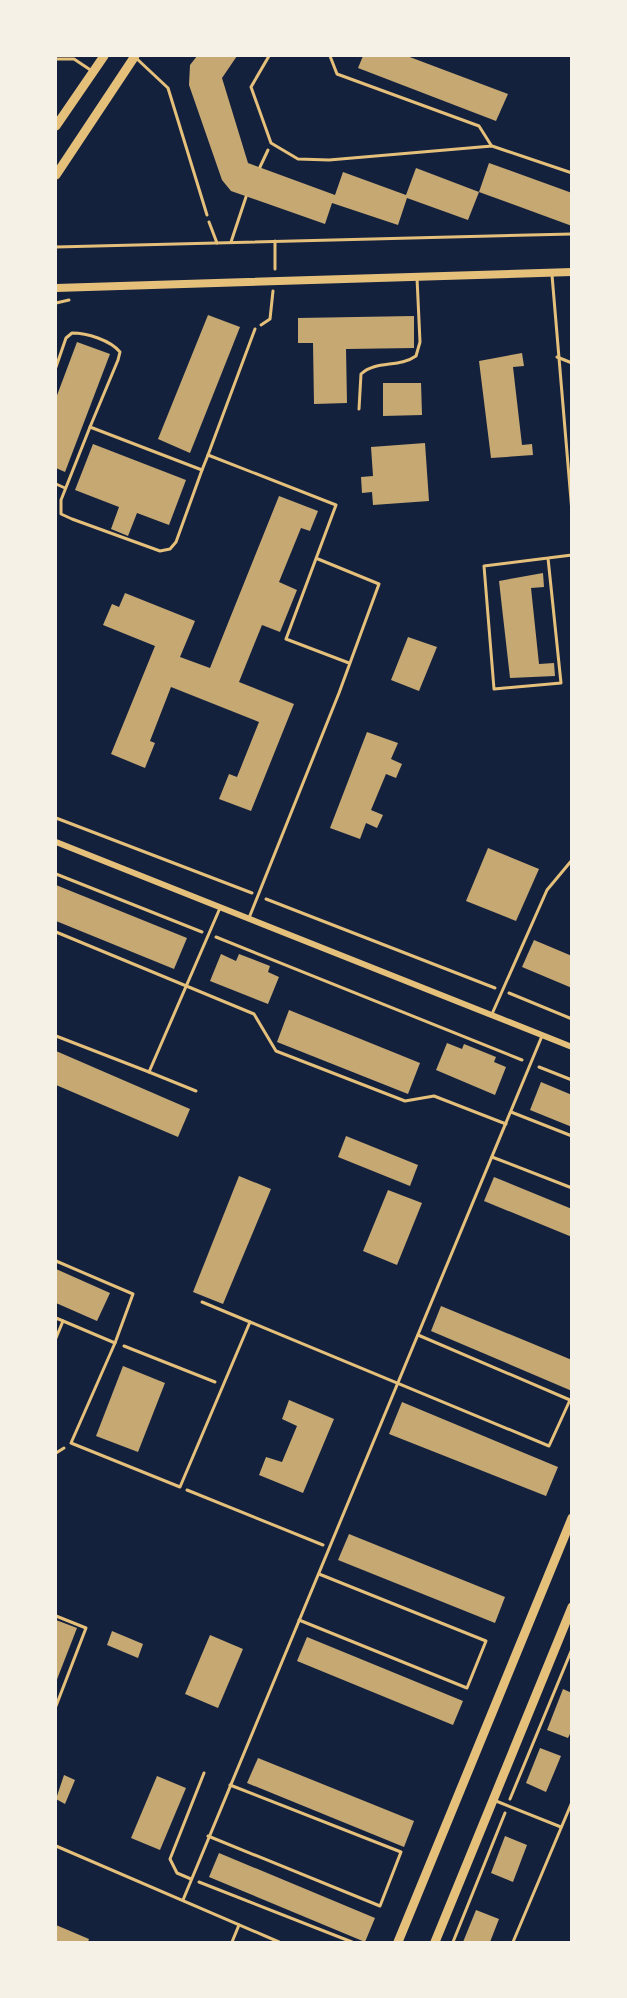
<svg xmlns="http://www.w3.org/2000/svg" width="627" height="1998" font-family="'Exo 2',sans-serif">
	<rect width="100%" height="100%" fill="#14213d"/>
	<!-- building -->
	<g fill="#c6a872">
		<polygon points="197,56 237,56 222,78 248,163 335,195 343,172 406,195 416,168 479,192 468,220 407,198 398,225 332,203 325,224 231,191 222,180 189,85 190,65"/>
		<polygon points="363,56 407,56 508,94 496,121 358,68"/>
		<polygon points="489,163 572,193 572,226 479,192"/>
		<polygon points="208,315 240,327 190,453 158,439"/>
		<polygon points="414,316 414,348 346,349 347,403 314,404 313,343 298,343 298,318"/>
		<polygon points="77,342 110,354 65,472 56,468 56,398"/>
		<polygon points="522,353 524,366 513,367 522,445 532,444 533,455 491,458 479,361"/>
		<polygon points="383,383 421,383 422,415 383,416"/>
		<polygon points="425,443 429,501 373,505 372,492 362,493 361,477 373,476 371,447"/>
		<polygon points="93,444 186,480 169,525 137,513 128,536 111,529 119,507 75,490"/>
		<polygon points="279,496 318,511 310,531 301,528 279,582 297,590 280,632 262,625 239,682 294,704 251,811 219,799 229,774 237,777 259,722 171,687 150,741 155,743 145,768 111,754 155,646 103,625 112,604 119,607 125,593 195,621 180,657 210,668"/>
		<polygon points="543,573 544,587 531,588 539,664 554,663 555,676 510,678 499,581"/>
		<polygon points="408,637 437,647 419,691 391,680"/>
		<polygon points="367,732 398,743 391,759 402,764 396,778 386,774 371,810 383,815 377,828 366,823 360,839 330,828"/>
		<polygon points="488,848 539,869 516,921 466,901"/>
		<polygon points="56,885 187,938 174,969 56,921"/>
		<polygon points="534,940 572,956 572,988 522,967"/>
		<polygon points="221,954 236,961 239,954 270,966 268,972 279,977 268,1004 210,981"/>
		<polygon points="289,1010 420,1063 408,1094 277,1042"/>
		<polygon points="447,1043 462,1049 464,1044 496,1057 494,1062 506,1067 495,1095 436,1070"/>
		<polygon points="56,1051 190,1109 178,1137 56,1085"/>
		<polygon points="541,1082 572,1095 572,1127 530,1110"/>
		<polygon points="346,1136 418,1165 410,1186 338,1157"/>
		<polygon points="239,1176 271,1189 223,1304 193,1292"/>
		<polygon points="494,1177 572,1209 572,1237 484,1201"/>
		<polygon points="388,1190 422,1203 397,1265 363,1251"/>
		<polygon points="56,1269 110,1293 97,1321 56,1303"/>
		<polygon points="441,1306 572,1360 572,1391 431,1331"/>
		<polygon points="123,1366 165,1383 138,1452 96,1436"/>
		<polygon points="289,1400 334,1419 303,1493 259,1475 266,1457 282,1462 297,1426 282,1419"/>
		<polygon points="402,1402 558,1467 546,1496 389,1434"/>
		<polygon points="349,1534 505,1597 495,1623 338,1560"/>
		<polygon points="56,1620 77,1628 56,1682"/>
		<polygon points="112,1631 143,1644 138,1658 107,1645"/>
		<polygon points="210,1635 243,1649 218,1708 185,1694"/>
		<polygon points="307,1637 463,1701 453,1725 297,1661"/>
		<polygon points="563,1689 572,1693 572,1730 568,1738 547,1730"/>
		<polygon points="540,1748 561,1756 546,1792 526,1783"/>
		<polygon points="258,1758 414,1821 404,1847 247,1783"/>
		<polygon points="64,1775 75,1780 65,1804 56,1799"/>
		<polygon points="157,1776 186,1788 160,1850 131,1838"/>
		<polygon points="505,1836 527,1845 513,1882 491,1873"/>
		<polygon points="219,1853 375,1918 365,1942 209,1877"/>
		<polygon points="476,1910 499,1919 490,1942 463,1942"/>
		<polygon points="56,1925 89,1939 88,1942 56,1942"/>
	</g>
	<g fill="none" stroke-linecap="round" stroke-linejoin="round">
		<!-- path -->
		<g stroke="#e5c07b" stroke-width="3">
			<polyline points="260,167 268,150"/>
			<polyline points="209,222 217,243"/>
			<polyline points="231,242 246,197"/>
			<polyline points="56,247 572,234"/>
			<polyline points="275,269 275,241"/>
			<polyline points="56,303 69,300"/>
			<polyline points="261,325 270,319 273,291"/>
			<polyline points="56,818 252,893"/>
			<polyline points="56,874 202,932"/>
			<polyline points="266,899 495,988"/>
			<polyline points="216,937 522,1060"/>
			<polyline points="509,993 572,1019"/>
			<polyline points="539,1067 572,1080"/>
			<polyline points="124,1346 215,1382"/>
			<polyline points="56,1453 64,1448"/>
			<polyline points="187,1490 323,1545"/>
			<polyline points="510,1799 572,1649"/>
			<polyline points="199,1882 352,1942"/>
			<polyline points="453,1942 505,1813"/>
		</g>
		<!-- service -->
		<g stroke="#e5c07b" stroke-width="3">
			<polyline points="269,56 251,87 271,143 298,159 329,160 492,146 572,173"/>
			<polyline points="330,56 337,74 479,126 491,145"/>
			<polyline points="136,58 168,88 207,215"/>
			<polyline points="56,59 74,59 92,71"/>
			<polyline points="552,275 572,512"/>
			<polyline points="255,329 208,455 336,505 286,639 349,663"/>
			<polyline points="557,357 572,363"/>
			<path d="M56,367l10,-29 6,-5c15,0 38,7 48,19l-2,8 -28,67 112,43 6,-15"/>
			<path d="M359,409l2,-35c15,-14 38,-6 55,-18l4,-14 -3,-64"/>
			<polyline points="90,427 61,500 61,514 72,519 160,551 170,549 176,542 202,470"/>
			<polyline points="56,484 65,488"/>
			<polyline points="548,558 561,683 494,689 484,566 572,555"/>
			<polyline points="249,918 339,693 379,584 318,559"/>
			<polyline points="56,932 254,1014 276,1051 405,1101 434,1096 506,1124"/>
			<polyline points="492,1014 547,890 572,860"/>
			<polyline points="56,1036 149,1072 220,908"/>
			<polyline points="149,1072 196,1091"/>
			<polyline points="511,1112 572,1136"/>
			<polyline points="492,1157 572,1188"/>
			<polyline points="56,1261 133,1294 115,1343"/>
			<polyline points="202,1302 250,1322"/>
			<polyline points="56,1318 115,1343 71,1443 180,1487 250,1322 549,1446 570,1400 418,1335"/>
			<polyline points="56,1338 63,1321"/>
			<polyline points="56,1616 86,1628 56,1706"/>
			<polyline points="299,1620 467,1688 486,1641 319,1574"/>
			<polyline points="496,1801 561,1827"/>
			<polyline points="208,1836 380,1906 401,1852 230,1785"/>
			<polyline points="56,1846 279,1942"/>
			<polyline points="191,1879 177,1873 170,1859 204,1773"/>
			<polyline points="183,1900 542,1036"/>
			<polyline points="232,1942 239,1925"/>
			<polyline points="513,1942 572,1802"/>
		</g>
		<!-- minor -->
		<polyline stroke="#e5c07b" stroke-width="6" points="56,842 572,1047"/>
		<!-- tertiary -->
		<polyline stroke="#e5c07b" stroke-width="8" points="56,288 572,272"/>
		<!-- secondary -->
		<g stroke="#e5c07b" stroke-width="9">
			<polyline points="56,126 104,56"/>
			<polyline points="56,175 135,56"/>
			<polyline points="398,1942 572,1518"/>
			<polyline points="435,1942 572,1607"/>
		</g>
	</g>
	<!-- border -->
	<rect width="627" height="1998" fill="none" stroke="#f6f1e7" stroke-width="114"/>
</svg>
